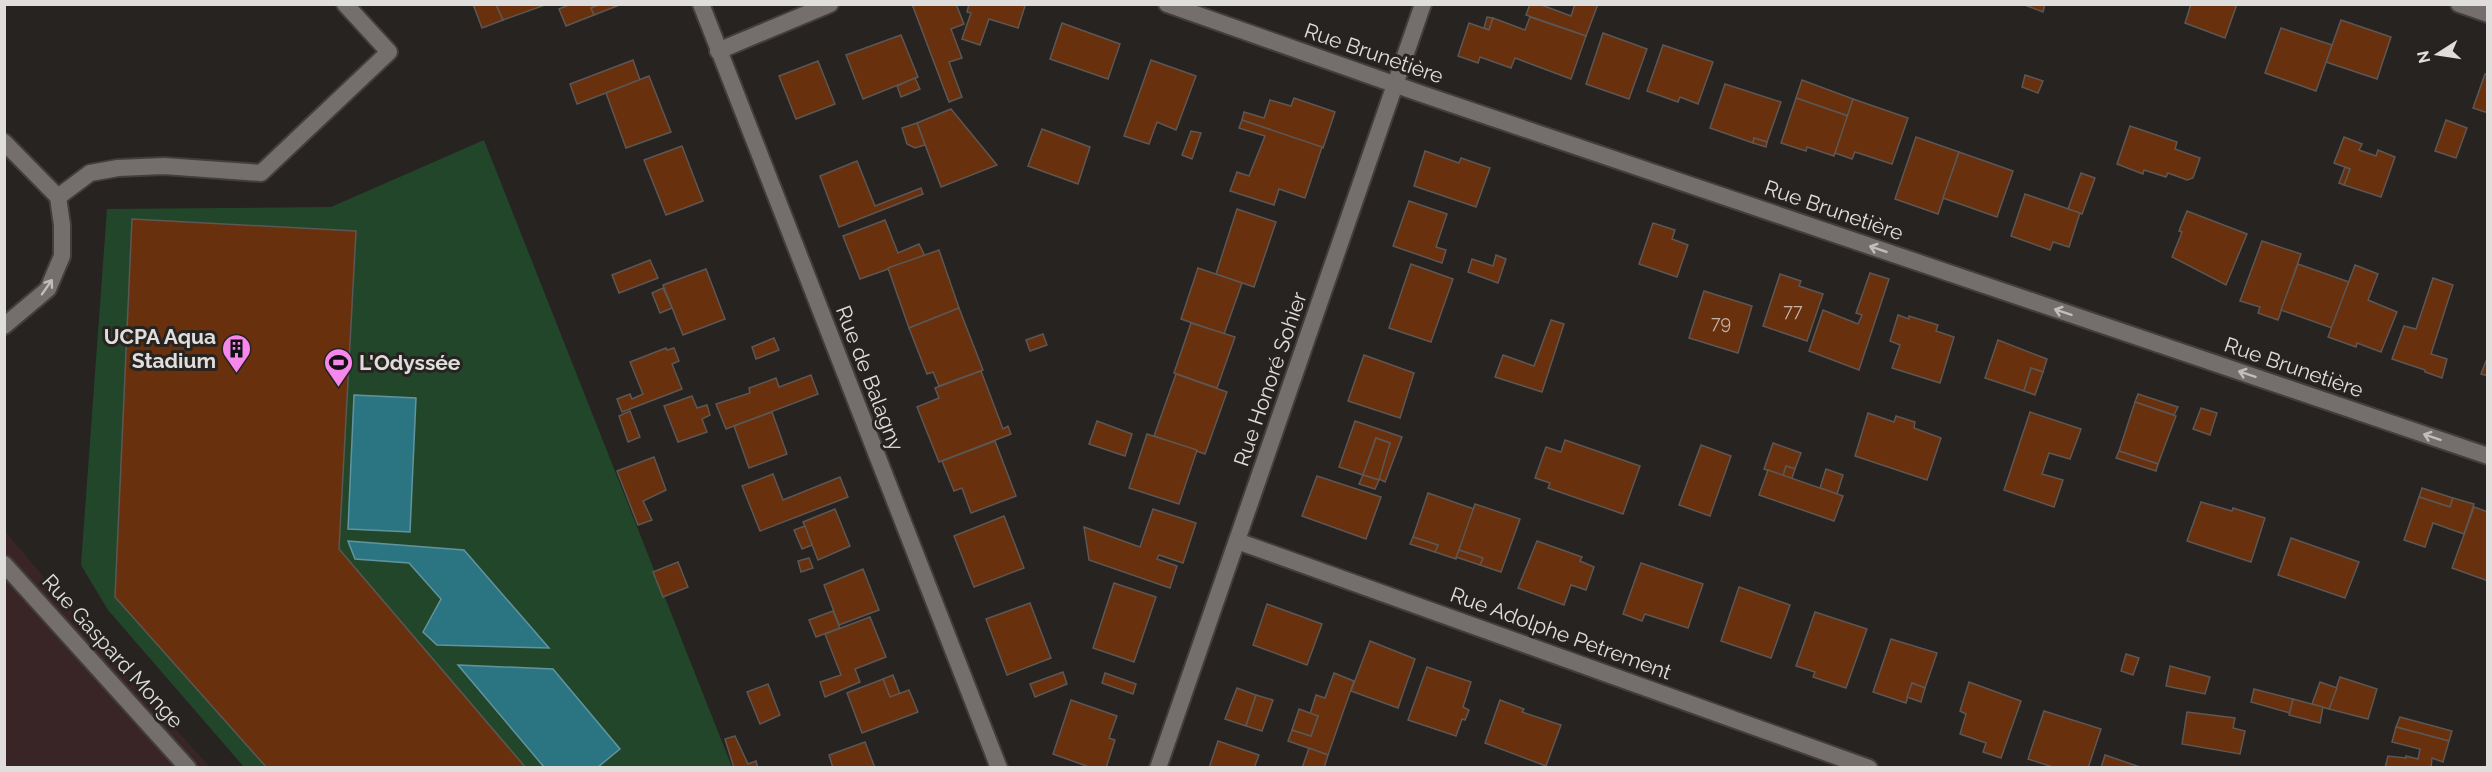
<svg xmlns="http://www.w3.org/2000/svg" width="2492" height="772" font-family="Raleway,sans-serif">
	<rect width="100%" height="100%" fill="#272321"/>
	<!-- industrial -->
	<polygon fill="#392526" points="4,530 129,678 210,767 5,767"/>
	<!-- green -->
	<polygon fill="#22462a" points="484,140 732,767 244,767 108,610 81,565 107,209 331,207"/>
	<!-- water -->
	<g fill="#2b7583" stroke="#61949e" stroke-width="1.5">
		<polygon points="354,395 416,398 410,532 348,529"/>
		<polygon points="348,541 464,550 549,648 437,645 423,632 441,599 409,563 355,559"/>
		<polygon points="458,665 553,669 620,749 598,767 544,767"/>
	</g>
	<!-- building -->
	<g fill="#68300c" stroke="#5c5755" stroke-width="1.5">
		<polygon points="473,4 496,4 503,20 482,28"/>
		<polygon points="496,4 545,4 545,5 503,20"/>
		<polygon points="571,4 601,4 591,8 594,15 566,26 559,9"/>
		<polygon points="601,4 622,4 594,15 591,8"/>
		<polygon points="912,4 956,4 964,24 951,29 962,58 949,62 962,97 949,102"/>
		<polygon points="969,4 1020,4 1025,6 1018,28 989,19 980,45 962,39 971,13 967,12"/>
		<polygon points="1530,4 1539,4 1571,16 1575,4 1598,4 1586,36 1526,15"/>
		<polygon points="2022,4 2045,4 2043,12"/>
		<polygon points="2191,4 2237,4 2225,38 2185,23"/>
		<polygon points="1487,17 1493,18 1489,30 1484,28"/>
		<polygon points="1530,17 1586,36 1571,79 1515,58 1511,68 1480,57 1478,63 1458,56 1469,23 1489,30 1493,18 1525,30"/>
		<polygon points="2341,20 2391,37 2377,79 2326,62"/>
		<polygon points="1062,23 1120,44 1108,79 1050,59"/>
		<polygon points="2281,28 2332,45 2316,91 2265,73"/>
		<polygon points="1603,33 1647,49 1629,99 1586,84"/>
		<polygon points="901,35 918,77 863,99 846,55"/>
		<polygon points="1663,45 1713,62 1698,104 1680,97 1678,102 1647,91"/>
		<polygon points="633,60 640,80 577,104 570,84"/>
		<polygon points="1151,60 1196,76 1176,130 1157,122 1149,144 1124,136"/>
		<polygon points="818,61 835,104 796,119 779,76"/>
		<polygon points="2485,74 2488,75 2488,113 2473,108"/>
		<polygon points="2025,75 2043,81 2038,93 2022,87"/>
		<polygon points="649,76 671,132 626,148 606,93"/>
		<polygon points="915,78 920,89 901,97 897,86"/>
		<polygon points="1802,80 1853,99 1848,116 1796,98"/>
		<polygon points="1725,84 1781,102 1767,142 1754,138 1753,143 1710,128"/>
		<polygon points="1294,98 1335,112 1323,148 1242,120 1244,112 1264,118 1270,100 1291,106"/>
		<polygon points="1796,98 1848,116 1834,156 1807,147 1806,151 1781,143"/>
		<polygon points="1853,99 1908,118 1892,164 1855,152 1852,159 1835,153"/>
		<polygon points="951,109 997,165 941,187 917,123"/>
		<polygon points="1242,120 1322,147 1305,198 1279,189 1274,205 1230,191 1237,172 1249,176 1265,136 1239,128"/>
		<polygon points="2446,120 2467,128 2456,158 2435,151"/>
		<polygon points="917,123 925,145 915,148 907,144 902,128"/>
		<polygon points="2130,126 2177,142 2175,149 2200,158 2193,178 2187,180 2168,173 2166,177 2144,170 2143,174 2117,164"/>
		<polygon points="1042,129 1090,147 1078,184 1028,166"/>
		<polygon points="1191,131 1201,133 1192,159 1182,155"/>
		<polygon points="1916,137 1959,152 1938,214 1895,199"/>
		<polygon points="2344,137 2362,144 2359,150 2376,156 2378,150 2395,157 2381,197 2344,185 2350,169 2334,163"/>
		<polygon points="1754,138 1767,142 1766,147 1753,143"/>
		<polygon points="682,146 703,201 666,215 644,160"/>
		<polygon points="1425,151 1459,163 1461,158 1490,168 1476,207 1414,186"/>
		<polygon points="1959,152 2013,171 1997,217 1943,198"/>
		<polygon points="857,161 875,206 921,188 923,194 839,227 820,176"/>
		<polygon points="2345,167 2350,169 2344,185 2339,183"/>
		<polygon points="2081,173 2095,178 2082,214 2068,209"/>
		<polygon points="2025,194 2080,213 2069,247 2053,242 2050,250 2011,236"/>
		<polygon points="1409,201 1447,214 1436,247 1446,250 1442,263 1393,246"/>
		<polygon points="1237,209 1276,222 1254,287 1216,274"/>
		<polygon points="2187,211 2247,234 2226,285 2172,257 2182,232 2179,231"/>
		<polygon points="132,219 356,231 339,549 526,768 267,768 115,597"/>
		<polygon points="885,220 898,253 919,244 925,256 860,279 843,236"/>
		<polygon points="1653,223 1675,230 1672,239 1688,245 1677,277 1639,264"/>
		<polygon points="2262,241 2301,254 2278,320 2258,313 2260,307 2240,301"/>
		<polygon points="939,250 959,308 909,328 888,268"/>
		<polygon points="1496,255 1506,259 1498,283 1468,272 1472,259 1493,266"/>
		<polygon points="650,260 658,278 619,293 612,275"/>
		<polygon points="1411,264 1453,279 1431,342 1389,328"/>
		<polygon points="2298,264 2349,282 2332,328 2281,310"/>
		<polygon points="2355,265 2378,274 2368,300 2397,312 2381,352 2357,343 2356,347 2328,337"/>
		<polygon points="1198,268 1242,283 1224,334 1181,319"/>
		<polygon points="706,269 725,319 683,335 663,285"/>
		<polygon points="1870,273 1889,279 1859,370 1809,351 1823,310 1858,324 1862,315 1856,313"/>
		<polygon points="1780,274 1801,281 1799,286 1823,294 1807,341 1763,326"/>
		<polygon points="2433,278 2453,285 2431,354 2447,359 2442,378 2425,372 2425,370 2392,359 2404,326 2416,329"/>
		<polygon points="663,288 672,308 660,313 652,293"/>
		<polygon points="1704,291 1752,306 1738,353 1689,338"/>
		<polygon points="959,308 983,370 939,386 933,372 927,374 909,328"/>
		<polygon points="1898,315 1909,319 1909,316 1938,325 1936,331 1954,337 1940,383 1892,368 1900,345 1890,341"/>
		<polygon points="1551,320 1564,324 1542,392 1495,377 1503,355 1534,366"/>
		<polygon points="1191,323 1235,337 1217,388 1174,373"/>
		<polygon points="1043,334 1047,345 1030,351 1026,340"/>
		<polygon points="774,338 779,350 756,359 752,347"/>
		<polygon points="1998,340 2047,359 2043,372 2031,368 2024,391 1985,378"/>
		<polygon points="666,348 667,350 674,348 679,361 672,364 682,389 622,412 617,399 630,394 632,399 643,394 630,362"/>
		<polygon points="1364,355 1414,373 1400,418 1348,401"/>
		<polygon points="2488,356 2488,376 2481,374"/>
		<polygon points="2031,368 2043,372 2035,395 2024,391"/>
		<polygon points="981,371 1003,429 1008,426 1011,434 939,462 917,407 939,398 935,388"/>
		<polygon points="1176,374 1227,392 1205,454 1154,436"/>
		<polygon points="811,375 818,394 726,429 716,404 750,393 749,388 776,378 779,387"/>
		<polygon points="2138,394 2178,407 2174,415 2135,402"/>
		<polygon points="692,396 697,408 707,405 710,415 702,419 707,432 678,442 664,406"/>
		<polygon points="2135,402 2176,416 2158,464 2119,451"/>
		<polygon points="2201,408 2217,413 2210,435 2193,429"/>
		<polygon points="630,411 640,437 628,442 619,416"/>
		<polygon points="772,412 787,454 749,468 734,426"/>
		<polygon points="2030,412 2081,429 2070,459 2049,453 2042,474 2063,480 2054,507 2004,490"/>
		<polygon points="1868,413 1894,422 1896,416 1915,422 1914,428 1941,438 1927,480 1855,456"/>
		<polygon points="1097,421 1132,434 1125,456 1089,444"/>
		<polygon points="1355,421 1402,437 1385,482 1377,478 1390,443 1376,438 1363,475 1339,467"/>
		<polygon points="1147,434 1197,450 1179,504 1129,488"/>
		<polygon points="1376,438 1390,443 1379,480 1363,475"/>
		<polygon points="1565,440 1640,466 1623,514 1548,488 1550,483 1535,478 1546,447 1561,452"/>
		<polygon points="995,441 1016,496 971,513 962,488 954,491 942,461"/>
		<polygon points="1773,443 1801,453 1795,469 1786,466 1783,476 1764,469"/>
		<polygon points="1701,445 1731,456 1710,516 1679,505"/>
		<polygon points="2119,451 2158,464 2156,471 2116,458"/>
		<polygon points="654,457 666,490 643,501 652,520 638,525 617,471"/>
		<polygon points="1786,466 1795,469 1792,478 1783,476"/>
		<polygon points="1826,469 1843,475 1837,494 1820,488"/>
		<polygon points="1768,470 1843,496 1834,521 1759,495"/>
		<polygon points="773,474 783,500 840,477 848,497 760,531 742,486"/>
		<polygon points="1363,475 1379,480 1375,489 1359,484"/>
		<polygon points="1317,476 1381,497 1366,539 1302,516"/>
		<polygon points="2422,488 2453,498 2450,507 2419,497"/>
		<polygon points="1428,493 1474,509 1456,559 1435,552 1438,545 1413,537"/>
		<polygon points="2419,497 2450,507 2453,498 2474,504 2464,534 2433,523 2425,547 2404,540"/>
		<polygon points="2201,502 2232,511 2233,508 2265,518 2251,562 2187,541"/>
		<polygon points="1475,504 1520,519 1501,572 1480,565 1483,558 1459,550"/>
		<polygon points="2474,507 2488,512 2488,581 2452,568"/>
		<polygon points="835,509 850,546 818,560 803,522"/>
		<polygon points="1153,509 1196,523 1183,563 1159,555 1157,559 1177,566 1170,588 1089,560 1084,527 1140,547"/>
		<polygon points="1004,516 1024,568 974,587 954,536"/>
		<polygon points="805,526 812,545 802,549 794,530"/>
		<polygon points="1413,537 1438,545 1435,552 1410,544"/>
		<polygon points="2291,538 2359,562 2345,598 2278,575"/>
		<polygon points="1537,541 1582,557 1580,561 1594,567 1586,590 1571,585 1564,605 1518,588"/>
		<polygon points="1459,550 1483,558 1480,565 1456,557"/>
		<polygon points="809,558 813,568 801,572 798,561"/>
		<polygon points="678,562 688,587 663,597 653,572"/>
		<polygon points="1641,563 1703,584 1688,628 1645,614 1642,621 1623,614"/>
		<polygon points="863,569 879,610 839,625 824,585"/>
		<polygon points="1114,583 1156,597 1134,662 1093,648"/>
		<polygon points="1739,587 1790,605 1771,658 1721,641"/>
		<polygon points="1030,603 1051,658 1007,675 986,619"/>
		<polygon points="1267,604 1322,624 1307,665 1253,645"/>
		<polygon points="833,611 840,628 816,637 809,620"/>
		<polygon points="1815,612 1867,629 1846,688 1813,677 1815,672 1796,666"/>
		<polygon points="870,617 886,657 855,669 860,682 825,697 820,682 841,675 825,634"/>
		<polygon points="1891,639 1937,653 1925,688 1912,683 1906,703 1873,692"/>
		<polygon points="1370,641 1415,659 1398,708 1351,691"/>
		<polygon points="2126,654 2139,658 2133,675 2121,671"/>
		<polygon points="2170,666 2210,677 2205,694 2166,686"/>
		<polygon points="1427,667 1471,682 1463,707 1469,710 1465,720 1462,719 1456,736 1408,720"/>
		<polygon points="1063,672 1067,684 1035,697 1030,684"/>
		<polygon points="1105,673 1136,684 1133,694 1102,683"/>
		<polygon points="1334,673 1354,681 1328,755 1288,741 1292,730 1311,736 1318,716 1310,714 1316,695 1325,698"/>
		<polygon points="893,675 900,694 890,697 883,679"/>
		<polygon points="2340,677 2377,689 2368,719 2329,709"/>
		<polygon points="883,679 890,697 909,690 918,712 862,733 847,693"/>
		<polygon points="1969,682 2021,701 2001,758 1983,752 1986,743 1960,734 1966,714 1960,711"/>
		<polygon points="2320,682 2337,688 2329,709 2312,704"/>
		<polygon points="1912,683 1925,688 1921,702 1907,697"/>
		<polygon points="768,684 780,715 760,724 747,692"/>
		<polygon points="1237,688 1256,695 1246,726 1225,719"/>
		<polygon points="2254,689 2293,699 2290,713 2251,702"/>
		<polygon points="1256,695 1273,700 1262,731 1246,726"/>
		<polygon points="2293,699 2323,707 2320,723 2289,715"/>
		<polygon points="1071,700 1117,716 1109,738 1115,740 1106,768 1092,768 1053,754"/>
		<polygon points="1500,700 1524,709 1522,712 1561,725 1546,766 1485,743"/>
		<polygon points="1299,709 1318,716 1311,736 1292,730"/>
		<polygon points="2044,711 2101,729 2088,768 2056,768 2028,759"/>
		<polygon points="2187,712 2235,718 2233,728 2245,731 2240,754 2182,744"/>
		<polygon points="2400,717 2452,731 2449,741 2396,727"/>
		<polygon points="2396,727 2449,741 2443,762 2432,758 2431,768 2385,768 2388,756 2406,758 2406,756 2418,759 2420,749 2392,742"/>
		<polygon points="735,736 748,764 756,761 758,768 734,768 725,739"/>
		<polygon points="1218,741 1259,755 1254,768 1209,768"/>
		<polygon points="865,742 875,768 833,768 829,755"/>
		<polygon points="1309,748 1328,755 1324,768 1302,768"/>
		<polygon points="2105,755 2140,767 2101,768"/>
	</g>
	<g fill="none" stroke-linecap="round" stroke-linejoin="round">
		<defs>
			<g id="service">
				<polyline points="4,142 58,197 62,225 62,256 48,289 4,326"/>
				<polyline points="58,197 90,173 118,168 164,166 261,173 389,52 345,4"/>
			</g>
			<g id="minor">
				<polyline points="701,4 999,768"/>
				<polyline points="1167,4 1422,94 2488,456"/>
				<polyline points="2459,4 2488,14"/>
				<polyline points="718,51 830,4"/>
				<polyline points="1237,541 1869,768"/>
				<polyline points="1158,768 1423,4"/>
			</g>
			<polyline id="tertiary" points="4,564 188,768"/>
		</defs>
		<!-- service casing -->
		<use href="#service" stroke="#423e3d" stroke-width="20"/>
		<!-- minor casing -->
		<use href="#minor" stroke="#423e3d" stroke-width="20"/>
		<!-- tertiary casing -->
		<use href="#tertiary" stroke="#423e3d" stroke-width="20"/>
		<!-- service -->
		<use href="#service" stroke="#746f6d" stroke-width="16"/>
		<!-- minor -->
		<use href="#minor" stroke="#746f6d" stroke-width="16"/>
		<!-- tertiary -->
		<use href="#tertiary" stroke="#746f6d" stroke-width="16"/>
	</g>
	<!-- one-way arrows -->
	<defs><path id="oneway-shaft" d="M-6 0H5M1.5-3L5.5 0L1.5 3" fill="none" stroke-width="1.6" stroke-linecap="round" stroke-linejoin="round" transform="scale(1.5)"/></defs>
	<g stroke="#c0bdbb">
		<use href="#oneway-shaft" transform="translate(1878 249) rotate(-161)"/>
		<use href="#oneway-shaft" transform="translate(47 287) rotate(-55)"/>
		<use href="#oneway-shaft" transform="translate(2063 312) rotate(-161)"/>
		<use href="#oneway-shaft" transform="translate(2247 374) rotate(-161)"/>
		<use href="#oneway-shaft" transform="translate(2432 437) rotate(-161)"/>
	</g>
	<!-- icons -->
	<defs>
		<symbol id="building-pin" viewBox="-11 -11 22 30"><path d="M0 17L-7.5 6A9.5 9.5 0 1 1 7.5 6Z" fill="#f688ec" stroke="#272321"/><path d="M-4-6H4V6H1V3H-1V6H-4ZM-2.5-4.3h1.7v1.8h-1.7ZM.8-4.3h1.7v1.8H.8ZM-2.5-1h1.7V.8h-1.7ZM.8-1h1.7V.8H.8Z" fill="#111"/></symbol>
		<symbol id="stadium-pin" viewBox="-11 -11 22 30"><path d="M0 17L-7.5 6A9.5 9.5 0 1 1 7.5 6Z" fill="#f688ec" stroke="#272321"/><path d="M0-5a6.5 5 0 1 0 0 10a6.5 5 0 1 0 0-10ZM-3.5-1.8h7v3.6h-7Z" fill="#111"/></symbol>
	</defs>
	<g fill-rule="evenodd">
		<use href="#building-pin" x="220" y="332" width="33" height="45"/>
		<use href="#stadium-pin" x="322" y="346" width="33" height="45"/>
	</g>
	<g text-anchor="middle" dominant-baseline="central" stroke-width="6" stroke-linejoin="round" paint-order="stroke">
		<!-- number labels -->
		<g font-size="18" fill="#c2b2a8">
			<text x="1793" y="310">77</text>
			<text x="1721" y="322">79</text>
		</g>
		<!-- street labels -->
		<g font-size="21" fill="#e0dedc" stroke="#272321">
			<text transform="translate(1374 53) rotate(19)">Rue Brunetière</text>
			<text transform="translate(1834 210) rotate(19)">Rue Brunetière</text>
			<text transform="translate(2294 367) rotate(19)">Rue Brunetière</text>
			<text transform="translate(870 378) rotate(69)">Rue de Balagny</text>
			<text transform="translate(1270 379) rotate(-71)">Rue Honoré Sohier</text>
			<text transform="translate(1561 633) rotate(20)">Rue Adolphe Petrement</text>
			<text transform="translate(113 651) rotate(48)">Rue Gaspard Monge</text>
		</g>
		<!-- poi labels -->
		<g font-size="21" font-weight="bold" fill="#e0dedc" stroke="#272321" text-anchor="end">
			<text x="216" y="336">UCPA Aqua<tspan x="216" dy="24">Stadium</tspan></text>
			<text x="359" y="362" text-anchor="start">L'Odyssée</text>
		</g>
	</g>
	<!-- border -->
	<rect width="2492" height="772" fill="none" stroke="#e0dedc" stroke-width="12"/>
	<!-- north arrow -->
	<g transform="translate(2438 54) rotate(258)" stroke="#272321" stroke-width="4.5" paint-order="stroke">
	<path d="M0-4.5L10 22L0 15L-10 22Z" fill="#e0dedc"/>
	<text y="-9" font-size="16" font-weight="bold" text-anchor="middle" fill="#e0dedc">N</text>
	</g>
</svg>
